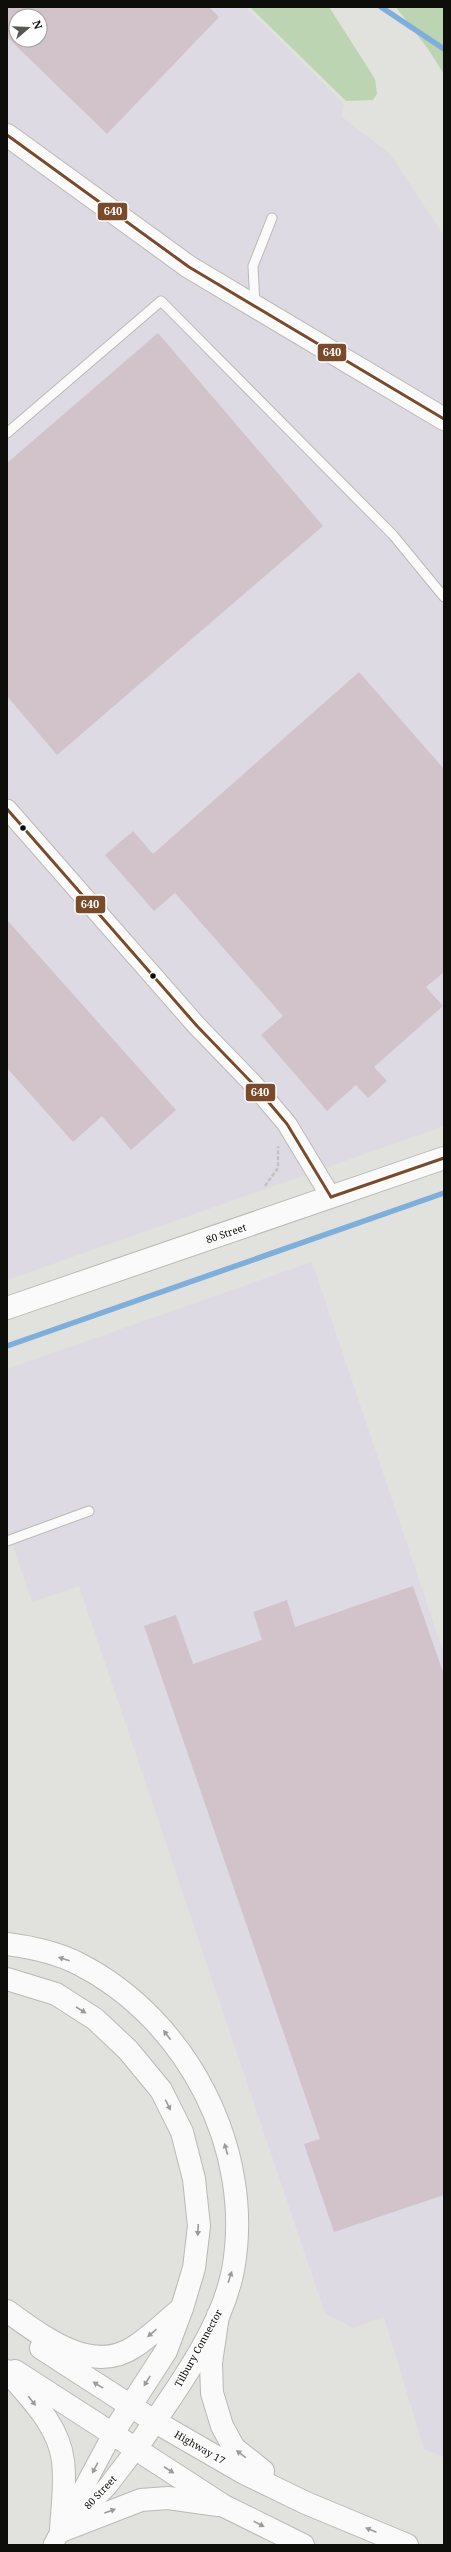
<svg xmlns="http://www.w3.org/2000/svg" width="451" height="2552" font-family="'Noto Serif',serif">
	<rect width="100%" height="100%" fill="#e1e1dd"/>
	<!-- industrial -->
	<g fill="#dddae4" fill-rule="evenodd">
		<path d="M7,7h239l98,97 -2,13 48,37 54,82v890l-437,154zM16,16h24v24h-24z"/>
		<polygon points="312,1262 444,1654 444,2457 424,2449 384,2317 353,2328 325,2313 79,1586 32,1602 7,1528 7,1369"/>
	</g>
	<!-- green -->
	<g fill="#bcd4b1">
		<polygon points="250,7 329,7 375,79 377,94 373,100 346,101"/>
		<polygon points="396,7 444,7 444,74 428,49"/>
	</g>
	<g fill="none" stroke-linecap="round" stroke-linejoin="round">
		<!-- stream -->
		<g stroke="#7eaeda" stroke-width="5.5">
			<polyline points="381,7 444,49"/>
			<polyline points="7,1346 444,1193"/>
		</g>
	</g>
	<!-- building -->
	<g fill="#d2c2ca" fill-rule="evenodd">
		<path d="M7,7h202l10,10 -112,117 -100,-97zM16,16h24v24h-24z"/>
		<polygon points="158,333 323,526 57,755 7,696 7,463"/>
		<polygon points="359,672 444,769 444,972 426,987 443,1006 374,1067 387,1081 368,1098 356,1085 327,1111 261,1035 283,1016 175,893 154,911 105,855 133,831 153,854"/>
		<polygon points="7,920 176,1110 131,1150 102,1116 73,1142 7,1068"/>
		<polygon points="413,1586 444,1675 444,2195 334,2232 304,2144 320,2139 144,1626 176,1615 193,1664 262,1640 253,1612 287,1600 295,1627"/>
	</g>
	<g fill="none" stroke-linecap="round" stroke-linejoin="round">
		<defs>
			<g id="service">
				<polyline points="255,305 253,266 272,218"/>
				<polyline points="7,433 161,301 393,535 444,597"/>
				<polyline points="7,1541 89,1511"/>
			</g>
			<g id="minor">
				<polyline points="7,809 197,1026 255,1086 287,1124 331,1197"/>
				<polyline points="74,2519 107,2487 136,2449"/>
				<polyline points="53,2545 113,2433"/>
			</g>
			<g id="tertiary">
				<polyline points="7,1308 444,1158"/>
				<path d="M7,1944c23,3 51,9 72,20 108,55 176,186 154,306 -12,63 -62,126 -97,179"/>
				<polyline points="7,1979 56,1994 95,2019 128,2050 161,2090 182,2132 194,2179 199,2226 194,2268 182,2308 166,2351 113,2433"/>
			</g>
			<polyline id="secondary" points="7,135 189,267 444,419"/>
			<g id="trunk">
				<path d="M7,2311c34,24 84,65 127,36 17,-11 32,-26 48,-39"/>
				<polyline points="41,2348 154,2421"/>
				<path d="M7,2371c22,26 52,54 56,90 3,23 -1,47 -2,70"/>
				<polyline points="15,2371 136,2449"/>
			</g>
			<g id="motorway">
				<polyline points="218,2315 211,2363 212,2393 222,2426 234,2448 263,2471"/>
				<polyline points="154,2421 244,2473 306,2503 407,2545"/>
				<polyline points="136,2449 224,2506 303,2545"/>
				<polyline points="61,2531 141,2500 168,2498 218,2505"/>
			</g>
		</defs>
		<!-- service casing -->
		<use href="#service" stroke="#b9b9b6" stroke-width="11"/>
		<!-- minor casing -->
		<use href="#minor" stroke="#b9b9b6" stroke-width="21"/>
		<!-- tertiary casing -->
		<use href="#tertiary" stroke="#b9b9b6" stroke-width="24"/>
		<!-- secondary casing -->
		<use href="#secondary" stroke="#b9b9b6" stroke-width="24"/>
		<!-- trunk casing -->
		<use href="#trunk" stroke="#b9b9b6" stroke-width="24"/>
		<!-- motorway casing -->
		<use href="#motorway" stroke="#b9b9b6" stroke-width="24"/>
		<!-- path -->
		<polyline stroke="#c2c2c1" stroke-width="2.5" stroke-dasharray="4 2" stroke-linecap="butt" points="265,1186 278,1168 278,1146"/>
		<!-- service -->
		<use href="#service" stroke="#fafafa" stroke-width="9"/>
		<!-- minor -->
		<use href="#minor" stroke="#fafafa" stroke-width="19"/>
		<!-- tertiary -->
		<use href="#tertiary" stroke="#fafafa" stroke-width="22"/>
		<!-- secondary -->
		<use href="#secondary" stroke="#fafafa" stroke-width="22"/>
		<!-- trunk -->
		<use href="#trunk" stroke="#fafafa" stroke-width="22"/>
		<!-- motorway -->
		<use href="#motorway" stroke="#fafafa" stroke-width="22"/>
		<defs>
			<g id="bus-1">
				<polyline points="7,135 189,267 444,419"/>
				<polyline points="7,809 197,1026 255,1086 287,1124 331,1197"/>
				<polyline points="331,1197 444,1158"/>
			</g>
		</defs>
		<!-- bus-1 casing -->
		<use href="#bus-1" stroke="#fff" stroke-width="6"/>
		<!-- bus-1 -->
		<use href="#bus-1" stroke="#7a4b2a" stroke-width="3"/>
	</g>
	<!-- one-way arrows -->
	<defs><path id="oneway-solid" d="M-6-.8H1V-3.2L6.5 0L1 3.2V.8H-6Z"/></defs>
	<g fill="#9b9b9a">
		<use href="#oneway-solid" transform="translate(64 1959) rotate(-162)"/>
		<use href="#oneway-solid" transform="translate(81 2010) rotate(32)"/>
		<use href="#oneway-solid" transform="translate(167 2035) rotate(-127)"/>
		<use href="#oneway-solid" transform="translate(168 2105) rotate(63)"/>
		<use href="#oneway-solid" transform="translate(226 2149) rotate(-105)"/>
		<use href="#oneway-solid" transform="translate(198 2230) rotate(93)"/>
		<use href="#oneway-solid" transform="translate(230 2277) rotate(-72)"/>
		<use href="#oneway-solid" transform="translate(152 2333) rotate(140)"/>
		<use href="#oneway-solid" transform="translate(147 2381) rotate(122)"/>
		<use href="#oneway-solid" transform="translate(98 2385) rotate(-148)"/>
		<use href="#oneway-solid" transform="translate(32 2401) rotate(51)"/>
		<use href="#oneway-solid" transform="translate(241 2454) rotate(-143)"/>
		<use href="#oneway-solid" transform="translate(95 2468) rotate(118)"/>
		<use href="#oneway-solid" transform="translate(169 2470) rotate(33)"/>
		<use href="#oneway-solid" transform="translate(110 2511) rotate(-20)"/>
		<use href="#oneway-solid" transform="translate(259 2524) rotate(27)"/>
		<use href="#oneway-solid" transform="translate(371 2530) rotate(-157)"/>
	</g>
	<!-- markers -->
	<g fill="#0d0d0a" stroke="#fff" stroke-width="1.5">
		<circle cx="23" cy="828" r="3.5"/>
		<circle cx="153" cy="976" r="3.5"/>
	</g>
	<g text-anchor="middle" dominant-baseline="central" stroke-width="3" stroke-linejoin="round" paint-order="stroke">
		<!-- street labels -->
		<g font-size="10" fill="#0d0d0a" stroke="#fff">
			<text transform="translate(226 1233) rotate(-19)">80 Street</text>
			<text transform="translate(198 2348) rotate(-61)">Tilbury Connector</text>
			<text transform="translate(200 2447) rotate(30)">Highway 17</text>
			<text transform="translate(100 2492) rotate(-47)">80 Street</text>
		</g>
	</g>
	<g stroke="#fff" stroke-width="1.5">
		<rect x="97" y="202" width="31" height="19" rx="4" fill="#7a4b2a"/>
		<rect x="317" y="343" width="30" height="19" rx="4" fill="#7a4b2a"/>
		<rect x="75" y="895" width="31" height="19" rx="4" fill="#7a4b2a"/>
		<rect x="245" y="1083" width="31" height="19" rx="4" fill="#7a4b2a"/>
	</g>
	<g font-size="11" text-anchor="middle" font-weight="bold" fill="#fff">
		<text x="113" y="215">640</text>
		<text x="332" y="356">640</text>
		<text x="90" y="908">640</text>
		<text x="260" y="1096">640</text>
	</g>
	<!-- border -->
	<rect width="451" height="2552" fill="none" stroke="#0d0d0a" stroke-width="16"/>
	<!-- north arrow -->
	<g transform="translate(28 28) rotate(71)"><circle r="19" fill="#ffffff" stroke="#9e9e9d"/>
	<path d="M0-3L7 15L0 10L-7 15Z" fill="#575754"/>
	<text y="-6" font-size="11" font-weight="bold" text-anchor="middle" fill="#0d0d0a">N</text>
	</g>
</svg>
